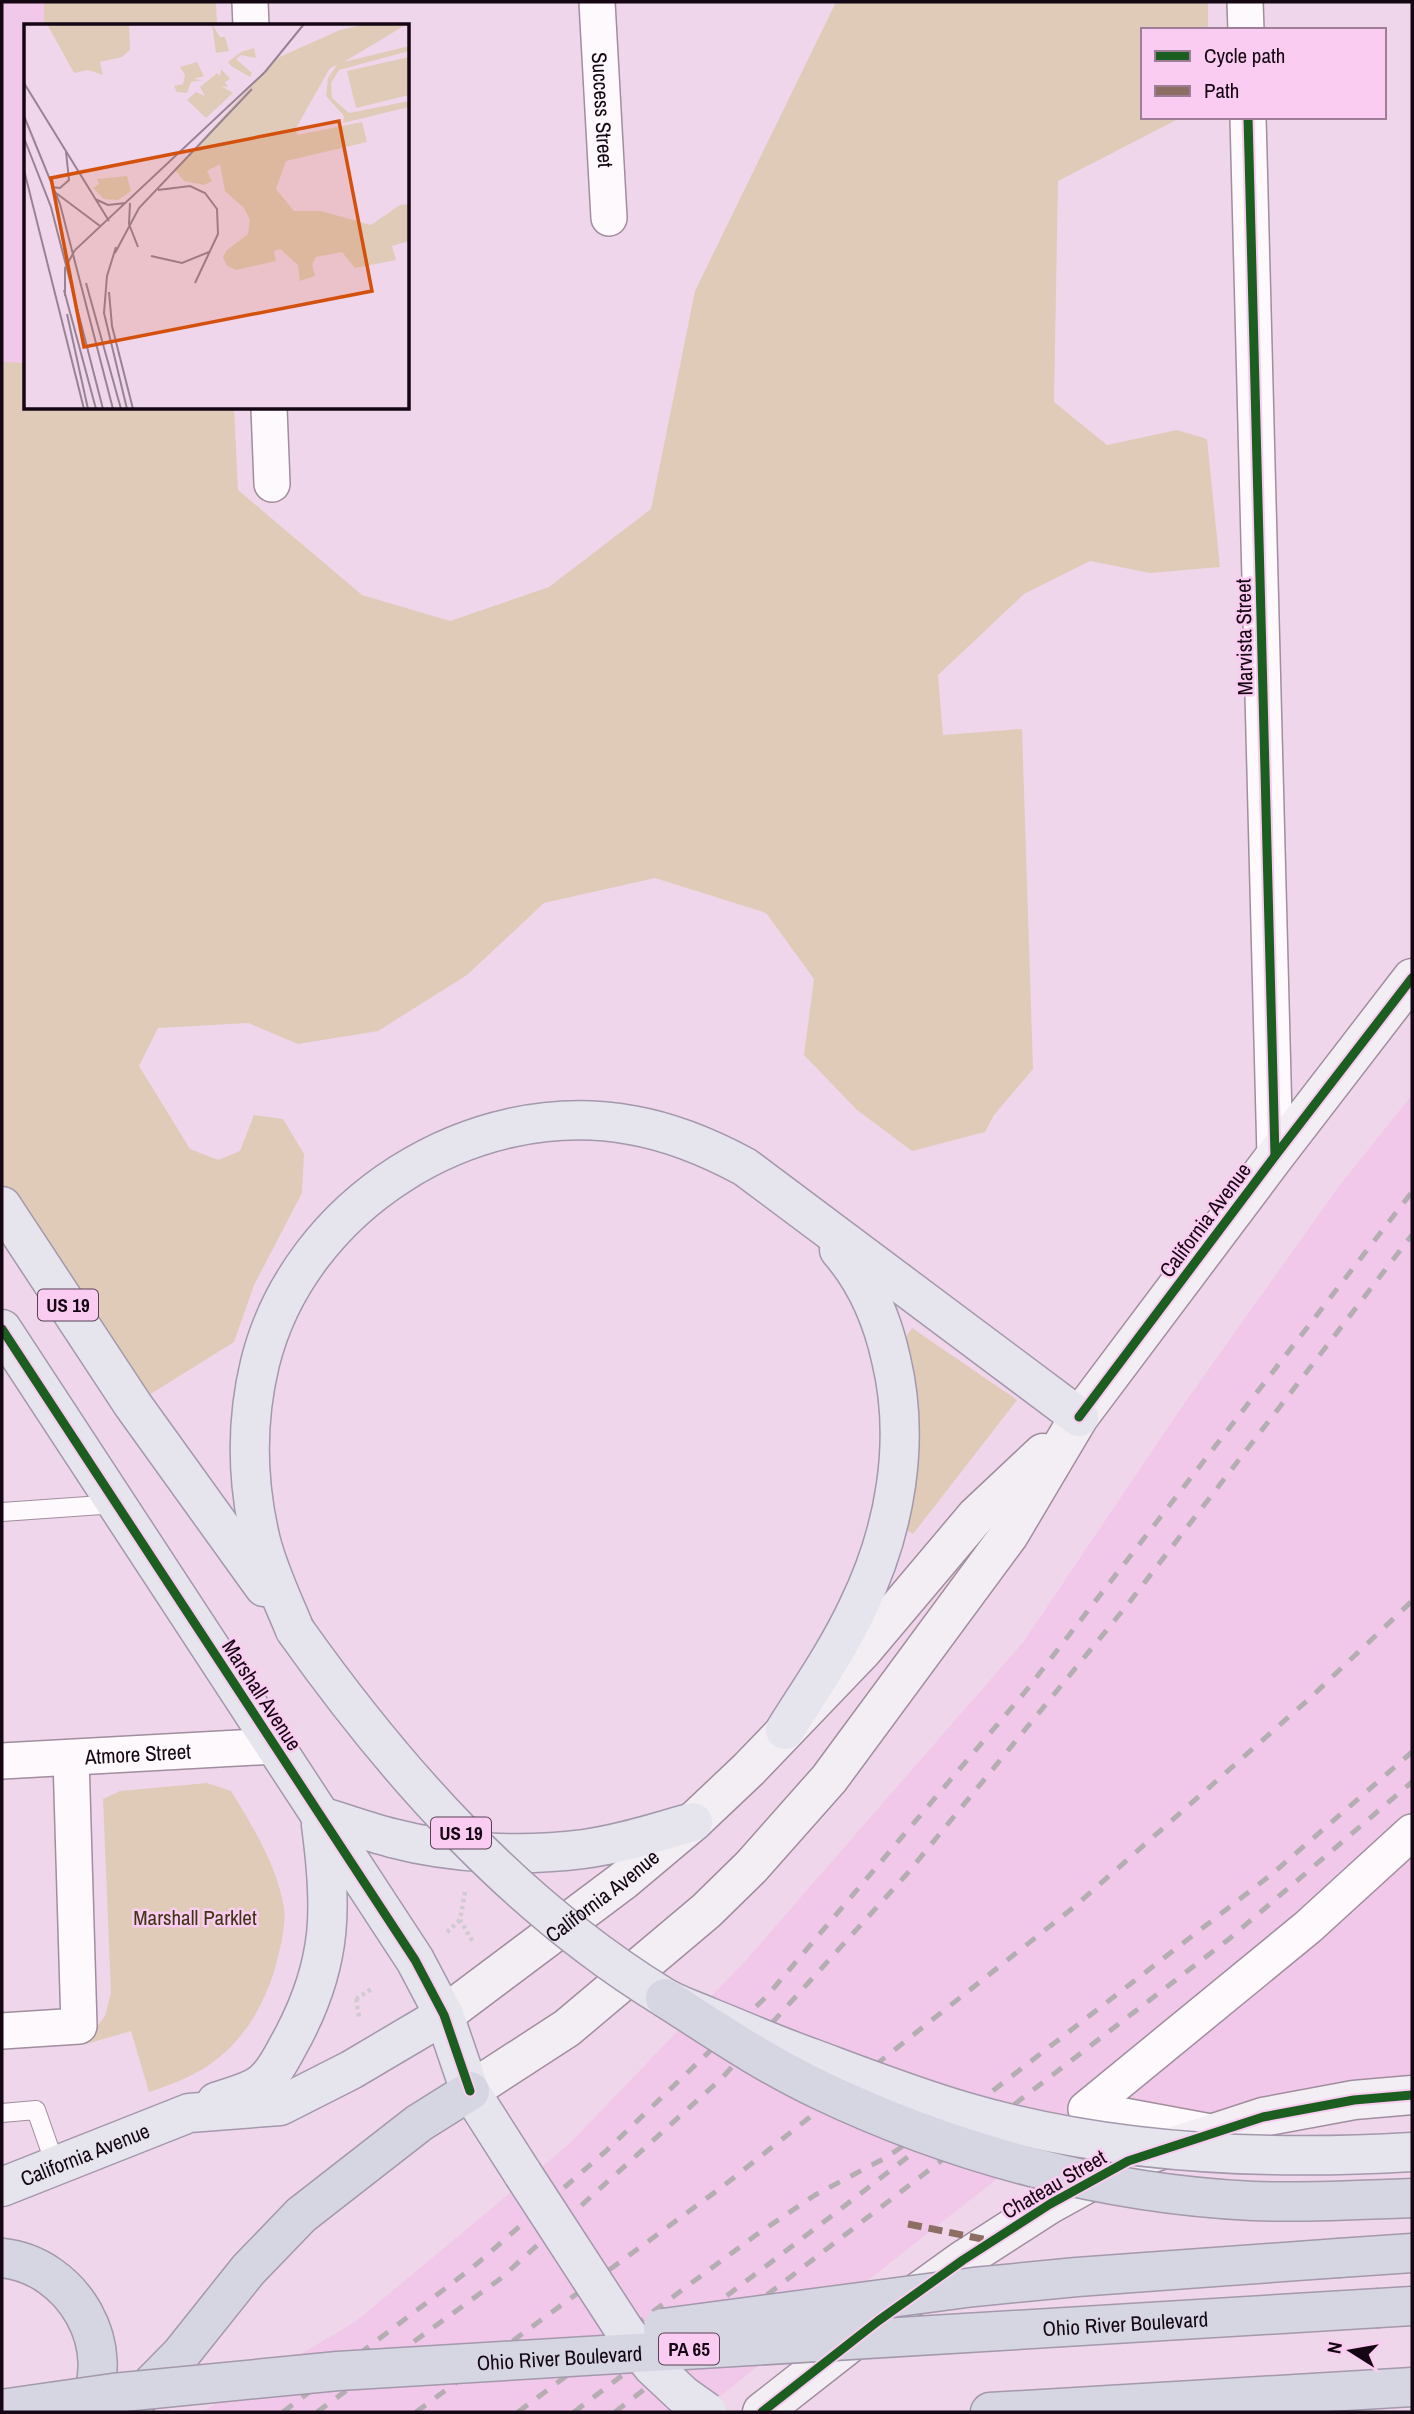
<svg xmlns="http://www.w3.org/2000/svg" width="1414" height="2414" font-family="'Archivo Narrow',sans-serif">
	<rect width="100%" height="100%" fill="#f0d6eb"/>
	<!-- built -->
	<g fill="#f1c8e9">
		<polygon points="2,2 207,2 208,26 26,26 26,408 2,490"/>
		<polygon points="1412,1095 1412,2095 1263,2117 1086,2109 700,2412 202,2412 355,2322 569,2144 747,1959 1024,1641 1179,1411 1339,1186"/>
	</g>
	<!-- green -->
	<g fill="#e0cbb8">
		<polygon points="44,2 216,2 217,26 44,26"/>
		<polygon points="836,2 1208,2 1208,30 1143,30 1143,117 1182,117 1058,181 1054,402 1107,445 1177,430 1207,439 1220,567 1150,573 1090,561 1024,594 938,675 943,735 1022,729 1033,1069 994,1115 985,1132 912,1151 857,1110 804,1055 814,979 766,913 655,878 544,903 467,975 378,1031 298,1044 248,1023 158,1028 139,1066 190,1149 218,1160 240,1151 254,1115 283,1119 304,1154 302,1193 254,1285 234,1342 133,1405 2,1206 2,362 26,363 26,408 234,408 238,490 362,595 450,621 549,587 651,509 695,291"/>
		<polygon points="912,1328 1017,1400 913,1534 905,1529 912,1504 918,1462 904,1340"/>
		<path d="M207,1783l24,8c22,36 46,74 53,117 2,17 -3,37 -7,53 -11,43 -35,84 -74,108 -17,10 -36,17 -54,23l-18,-61 -48,14 22,-29 6,-23 -8,-194 17,-8z"/>
	</g>
	<g fill="none" stroke-linecap="round" stroke-linejoin="round">
		<defs>
			<g id="lane">
				<polyline points="2,1512 116,1504"/>
				<polyline points="2,2113 36,2110 56,2167"/>
			</g>
			<g id="street">
				<polyline points="250,2 251,26"/>
				<path id="s1" d="M597,2l12,216"/>
				<polyline points="1245,2 1246,30"/>
				<polyline points="1248,117 1275,1156"/>
				<polyline points="269,408 272,484"/>
				<path id="s2" d="M2,1761l272,-15"/>
				<polyline points="2,2031 79,2026 71,1758"/>
				<polyline points="1216,2133 1086,2109 1308,1927 1412,1832"/>
			</g>
			<g id="secondary">
				<path id="s3" d="M444,2015l180,-135 69,-58 56,-53 114,-119 113,-134 67,-63"/>
				<polyline points="470,2091 567,2028 706,1911 751,1867 829,1779 1009,1535 1079,1417 1275,1156 1412,978"/>
				<polyline points="762,2412 878,2321 963,2260 1050,2204 1128,2161 1263,2117 1354,2100 1412,2095"/>
			</g>
			<g id="primary">
				<polyline points="2,1206 133,1405 264,1587"/>
				<polyline points="2,1329 415,1960 444,2015 470,2091 523,2174"/>
				<path d="M295,1630c-12,-29 -26,-58 -34,-89 -14,-58 -15,-120 -1,-178 39,-158 212,-267 371,-238 41,7 77,22 114,42l334,250"/>
				<path d="M785,1730c25,-40 53,-80 73,-123 37,-76 53,-165 33,-248 -9,-41 -24,-77 -52,-109"/>
				<path d="M320,1816c24,7 48,16 72,22 61,16 130,19 192,11 37,-5 73,-17 109,-27"/>
				<path d="M216,2102c13,-5 33,-9 45,-18 15,-12 24,-33 33,-49 39,-75 38,-128 27,-210"/>
				<path id="s4" d="M2,2187l187,-74 91,-7 71,-36 93,-55"/>
			</g>
			<g id="highway">
				<path d="M2,2258c71,7 120,91 83,154"/>
				<polyline points="1339,2258 1412,2253"/>
				<polyline points="1379,2308 1412,2306"/>
				<polyline points="124,2412 181,2354 248,2270 301,2215 419,2123 470,2091"/>
				<polyline points="990,2412 1412,2387"/>
			</g>
		</defs>
		<!-- lane casing -->
		<use href="#lane" stroke="#a08d9d" stroke-width="20"/>
		<!-- street casing -->
		<use href="#street" stroke="#a08d9d" stroke-width="38"/>
		<!-- secondary casing -->
		<use href="#secondary" stroke="#a08d9d" stroke-width="41"/>
		<!-- primary casing -->
		<use href="#primary" stroke="#a398ac" stroke-width="41"/>
		<!-- highway casing -->
		<use href="#highway" stroke="#a398ac" stroke-width="41"/>
		<!-- path -->
		<g stroke="#d1cad0" stroke-width="4.5" stroke-dasharray="3.5 3.5" stroke-linecap="butt">
			<polyline points="465,1892 460,1920 473,1942"/>
			<polyline points="447,1932 460,1920"/>
			<polyline points="356,1999 359,2017"/>
			<polyline points="356,1999 373,1988"/>
		</g>
		<!-- lane -->
		<use href="#lane" stroke="#fdf9fc" stroke-width="18"/>
		<!-- street -->
		<use href="#street" stroke="#fdf9fc" stroke-width="35"/>
		<!-- secondary -->
		<use href="#secondary" stroke="#f2eef4" stroke-width="38"/>
		<!-- primary -->
		<use href="#primary" stroke="#e6e4ec" stroke-width="38"/>
		<!-- highway -->
		<use href="#highway" stroke="#d6d5e2" stroke-width="38"/>
		<!-- rail -->
		<g stroke="#b4adb2" stroke-width="5" stroke-dasharray="12 12" stroke-linecap="butt">
			<polyline points="283,2412 472,2268 606,2151 767,1996 1025,1692 1412,1192"/>
			<polyline points="317,2412 500,2279 722,2078 906,1875 1128,1604 1412,1235"/>
			<polyline points="416,2412 722,2187 1074,1907 1309,1699 1412,1601"/>
			<polyline points="518,2412 756,2235 815,2195 885,2158 929,2129"/>
			<polyline points="574,2412 829,2218 1272,1874 1412,1752"/>
			<polyline points="615,2412 1229,1939 1412,1782"/>
		</g>
		<defs>
			<g id="primary-bridge">
				<path d="M295,1630c100,141 218,274 367,366 14,9 32,14 47,21 35,14 69,29 103,41 51,19 102,39 154,54 144,42 297,49 446,40"/>
				<polyline points="523,2174 625,2331 652,2366 683,2395 707,2412"/>
			</g>
			<g id="highway-bridge">
				<path d="M665,1998c50,32 100,66 155,92 134,64 284,104 433,111 53,2 107,-1 159,-3"/>
				<polyline points="663,2328 974,2287 1077,2277 1339,2258"/>
				<path id="s5" d="M2,2409l111,-16 225,-22 1041,-63"/>
			</g>
		</defs>
		<!-- primary-bridge casing -->
		<use href="#primary-bridge" stroke="#a398ac" stroke-width="41" stroke-linecap="butt"/>
		<!-- highway-bridge casing -->
		<use href="#highway-bridge" stroke="#a398ac" stroke-width="41" stroke-linecap="butt"/>
		<!-- primary-bridge -->
		<use href="#primary-bridge" stroke="#e6e4ec" stroke-width="38"/>
		<!-- highway-bridge -->
		<use href="#highway-bridge" stroke="#d6d5e2" stroke-width="38"/>
		<!-- quiet -->
		<polyline stroke="#8d6e63" stroke-width="7" stroke-dasharray="14 7" stroke-linecap="butt" points="908,2224 992,2241"/>
		<defs>
			<g id="cycleway">
				<polyline points="1248,117 1275,1156"/>
				<polyline points="2,1329 415,1960 444,2015 470,2091"/>
				<polyline points="1079,1417 1275,1156 1412,978"/>
				<polyline points="762,2412 878,2321 963,2260 1050,2204 1128,2161 1263,2117 1354,2100 1412,2095"/>
			</g>
		</defs>
		<!-- cycleway casing -->
		<use href="#cycleway" stroke="#faccf1" stroke-width="13"/>
		<!-- cycleway -->
		<use href="#cycleway" stroke="#1b5e20" stroke-width="9"/>
	</g>
	<g text-anchor="middle" dominant-baseline="central" stroke-width="5" stroke-linejoin="round" paint-order="stroke">
		<!-- shield labels -->
		<g fill="#faccf1" stroke="#594155" stroke-width="2">
			<rect x="38" y="1289.5" width="60" height="31" rx="5"/>
			<rect x="431" y="1817.5" width="60" height="31" rx="5"/>
			<rect x="659" y="2333.5" width="60" height="31" rx="5"/>
		</g>
		<g font-size="19" font-weight="bold" fill="#140612">
			<text x="68" y="1305">US 19</text>
			<text x="461" y="1833">US 19</text>
			<text x="689" y="2349">PA 65</text>
		</g>
		<!-- street labels -->
		<g font-size="21" fill="#140612" stroke="#faccf1">
			<text stroke="none"><textPath href="#s1" startOffset="108">Success Street</textPath></text>
			<text transform="translate(1244 637) rotate(-91)">Marvista Street</text>
			<text transform="translate(1205 1220) rotate(-53)">California Avenue</text>
			<text transform="translate(262 1695) rotate(57)">Marshall Avenue</text>
			<text stroke="none"><textPath href="#s2" startOffset="136">Atmore Street</textPath></text>
			<text stroke="none"><textPath href="#s3" startOffset="198">California Avenue</textPath></text>
			<text stroke="none"><textPath href="#s4" startOffset="89">California Avenue</textPath></text>
			<text transform="translate(1054 2184) rotate(-30)">Chateau Street</text>
			<text stroke="none"><textPath href="#s5" startOffset="1127">Ohio River Boulevard</textPath></text>
			<text stroke="none"><textPath href="#s5" startOffset="560">Ohio River Boulevard</textPath></text>
		</g>
		<!-- park labels -->
		<g font-size="21" fill="#3f3512" stroke="#faccf1">
			<text x="195" y="1917">Marshall Parklet</text>
		</g>
	</g>
	<!-- overview -->
	<g transform="translate(24 24)">
		<rect width="385" height="385" fill="#f0d6eb"/>
		<path d="M23,0h82l1,26 -8,7 -22,5 3,13 -15,-5 -14,3zM188,0l8,13h5l4,14 -13,2zM342,0h41l-63,38 65,-16v5l-70,19 -8,13 1,15 17,15 60,-12v6l-66,16 1,-7 -18,-20 2,-18 9,-13 -7,3 -34,60 1,7 65,-13 5,20 -81,19 -10,28 18,22h27l50,14 29,-20 9,-1v37l-17,5 4,14 -41,8 -13,-16 -26,5 -4,7 3,12 -15,5 -2,-16 -18,-16 -6,2 2,10 -40,9 -9,-4 -4,-9 4,-7 21,-16 2,-14 -6,-12 -19,-17 -5,-27 -13,7 5,10 -8,4 -20,-4 -9,-11 100,-111 65,-29zM230,24l2,10 -15,-3 -5,4 16,14 -2,4 -19,-11 -3,-4 13,-10zM385,33v38l-53,13 -9,-37zM173,38l7,14 -10,3 8,1 -11,2 -4,11 -10,-1 -3,-6 9,-2 2,-9 -5,-8zM197,45l9,10 -5,3 3,5 -7,-1 12,7 -27,25 -19,-18 9,-8 9,4 -5,-9 17,-14 3,3zM103,152l4,15 -13,9 -14,-1 -11,-11 6,-4 -2,-5z" fill="#e0cbb8"/>
		<path fill="none" stroke="#988394" stroke-width="2" d="M0,59l85,138M0,92l36,88 53,205M0,114l27,69 52,202M0,146l60,239M27,163l9,1 9,-8 -3,-28M134,166l32,-4 15,7 12,16 1,25 -23,49M32,169l44,33M71,175l13,6 18,-2M106,179l-1,21 9,23M92,223l-9,29 -3,37 23,96M91,229l24,-45 113,-119M127,232l31,7 27,-11M62,259l35,126M40,266l32,119M85,268l3,34 21,83M41,272v-28l10,-18 190,-178 39,-48M43,290l21,95"/>
		<path fill="#d3510d" fill-opacity="0.15" stroke="#d3510d" stroke-width="3.5" d="M315,97l33,170 -288,56 -33,-169z"/>
		<rect width="385" height="385" fill="none" stroke="#140612" stroke-width="3.5"/>
	</g>
	<!-- border -->
	<rect width="1414" height="2414" fill="none" stroke="#140612" stroke-width="7"/>
	<!-- legend -->
	<rect x="1141" y="28" width="245" height="91" fill="#faccf1" stroke="#9e7d98" stroke-width="2"/>
	<rect x="1155" y="51" width="35" height="10" fill="#1b5e20" stroke="#9e7d98" stroke-width="2"/>
	<text x="1204" y="63" font-size="21" fill="#140612">Cycle path</text>
	<rect x="1155" y="86" width="35" height="10" fill="#8d6e63" stroke="#9e7d98" stroke-width="2"/>
	<text x="1204" y="98" font-size="21" fill="#140612">Path</text>
	<!-- north arrow -->
	<g transform="translate(1351 2351) rotate(281)" stroke="#faccf1" stroke-width="5" paint-order="stroke">
	<path d="M0-5L12 26L0 18L-12 26Z" fill="#140612"/>
	<text y="-10" font-size="19" font-weight="bold" text-anchor="middle" fill="#140612">N</text>
	</g>
</svg>
